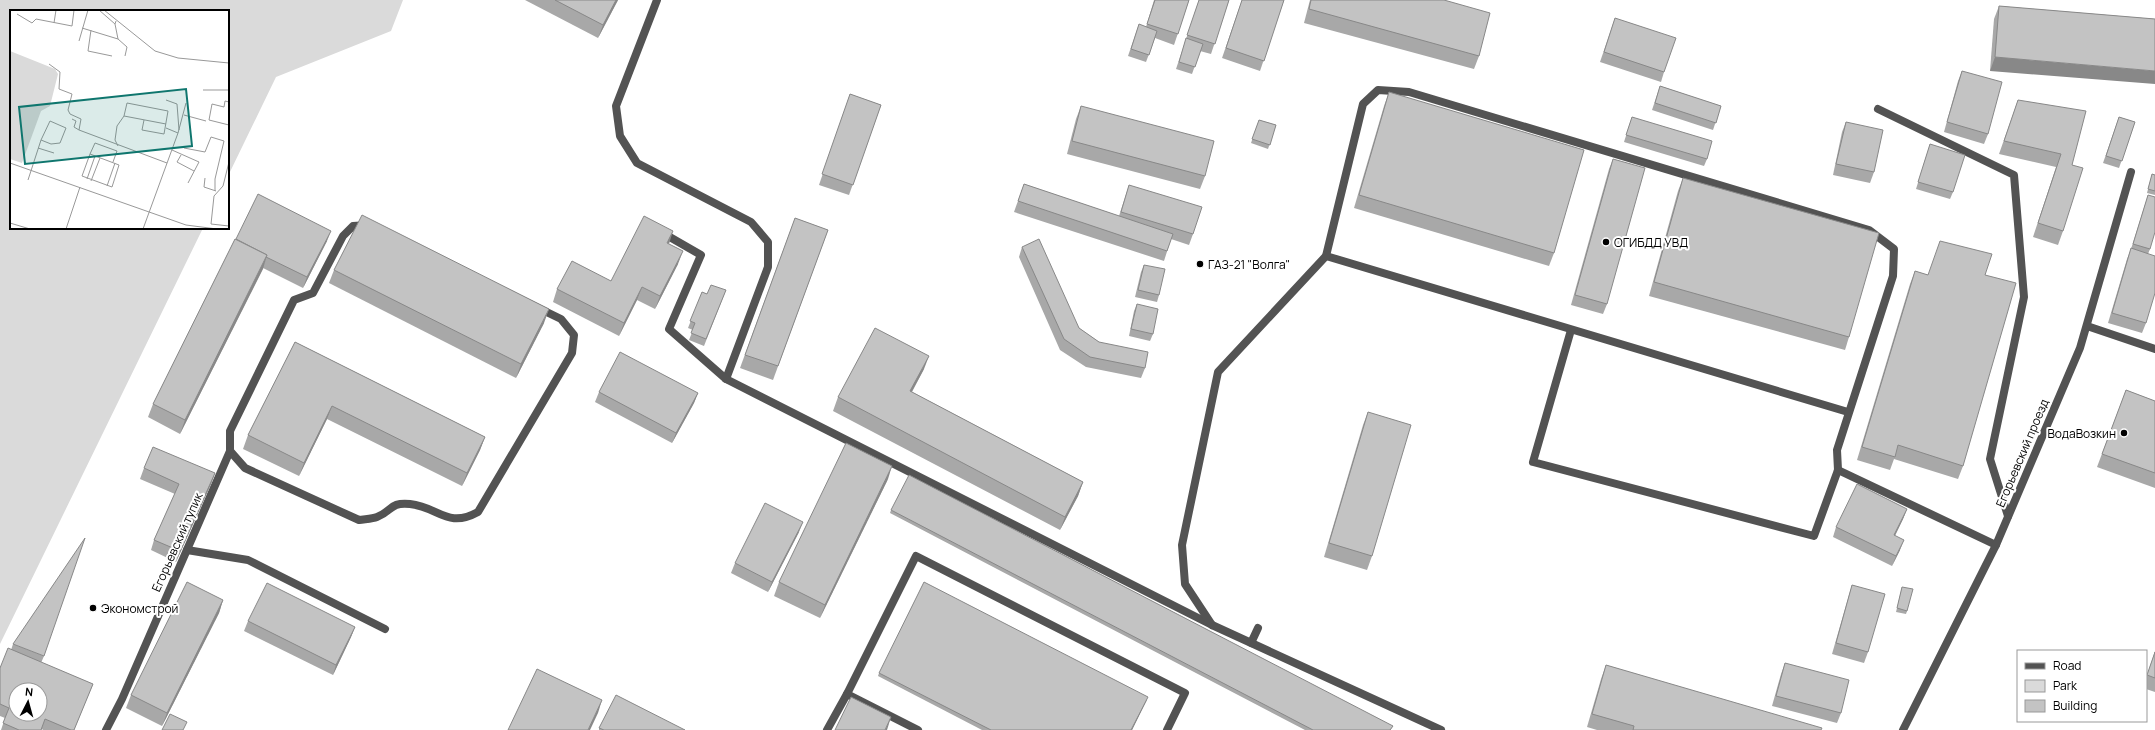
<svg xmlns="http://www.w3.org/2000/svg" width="2155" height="730" font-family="Manrope,sans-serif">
	<rect width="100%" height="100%" fill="#fff"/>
	<!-- green -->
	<polygon fill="#dadada" points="0,0 403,0 391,31 276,77 228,176 228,11 11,11 11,228 203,228 0,644"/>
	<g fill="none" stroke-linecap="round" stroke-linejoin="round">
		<!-- lane -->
		<g stroke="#535353" stroke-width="8">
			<polyline points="657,0 616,106 620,136 637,163 751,222 768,242 768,267 726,379"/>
			<polyline points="1878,109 2014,175 2024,297 1990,459 2008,516"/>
			<path d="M368,225l193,94 13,16 -2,18 -94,159c-31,17 -39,-5 -68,-8 -21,-2 -17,7 -33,13 -5,2 -13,2 -18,3l-114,-52 -15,-17v-20l64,-131 19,-7 30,-57 10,-10z"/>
			<polyline points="661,232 701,255 669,329 726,379 1212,625 1441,730"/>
			<polyline points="1326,256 1848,412"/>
			<polyline points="2087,326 2155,349"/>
			<polyline points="1838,470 1996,545"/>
			<polyline points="187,550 248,560 385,629"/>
			<polyline points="1212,625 1185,584 1182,545 1218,372 1326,256 1363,104 1378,90 1409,92 1869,230 1894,249 1893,276 1837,450 1838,470 1814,536 1533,462 1571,330"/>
			<polyline points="1251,643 1258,628"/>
			<polyline points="847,694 916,556 1185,693 1167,730"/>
			<polyline points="827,730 847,694 918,730"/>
		</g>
		<!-- street -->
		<g stroke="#535353" stroke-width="8">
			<polyline points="106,730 122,699 230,451"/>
			<polyline points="1903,730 1996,545 2080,348 2131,172"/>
		</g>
	</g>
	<!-- wall -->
	<g fill="#a8a8a8">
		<polygon points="525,0 618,0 598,38"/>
		<polygon points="1154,0 1189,0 1174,45 1155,38 1146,62 1128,56 1139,24 1146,27"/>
		<polygon points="1199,0 1229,0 1211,54 1200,51 1192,74 1176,69"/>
		<polygon points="1242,0 1284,0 1260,71 1222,58"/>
		<polygon points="1310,0 1444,0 1479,56 1474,69 1304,23"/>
		<polygon points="1999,6 2155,19 1990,71 1994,19"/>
		<polygon points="1615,18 1664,72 1661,82 1600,62"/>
		<polygon points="1962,71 1988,134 1984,144 1944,132 1958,81"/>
		<polygon points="1660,86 1721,106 1713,130 1652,110"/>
		<polygon points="1389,92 1554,253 1549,266 1354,208 1384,106"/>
		<polygon points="850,94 881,105 849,195 819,185"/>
		<polygon points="2018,100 2072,165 2063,231 2058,245 2033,237 2056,167 1999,154"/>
		<polygon points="1081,106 1205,176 1200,189 1067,154 1076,119"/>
		<polygon points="1632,117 1707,159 1704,166 1624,142"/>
		<polygon points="2119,117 2135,122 2119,168 2103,163"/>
		<polygon points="1259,120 1276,125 1268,149 1251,143"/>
		<polygon points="1846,122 1874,172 1870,183 1833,175 1842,132"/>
		<polygon points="1930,144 1953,192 1950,199 1916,189"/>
		<polygon points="1613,159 1607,304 1603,314 1571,305 1609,169"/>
		<polygon points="2152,174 2155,175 2155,195 2147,193"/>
		<polygon points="1683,178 1849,337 1845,350 1649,296 1678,191"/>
		<polygon points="1024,184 1119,216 1129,185 1193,234 1189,245 1171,239 1164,261 1014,212"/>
		<polygon points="2148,195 2150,249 2148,254 2146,323 2142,333 2108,323 2127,259 2131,249"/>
		<polygon points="795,218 828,230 773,380 740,368"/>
		<polygon points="235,239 327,241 303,288 263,268 180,434 148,417 153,404"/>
		<polygon points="669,244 678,264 655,309 637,300 619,336 553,302 557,289 611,281"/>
		<polygon points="1022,247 1079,328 1099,342 1145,368 1141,378 1086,367 1060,350 1019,257"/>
		<polygon points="1144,265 1159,295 1157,302 1135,297 1141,272"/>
		<polygon points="334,270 544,323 516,378 329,283"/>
		<polygon points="1915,271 1928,275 1985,275 1963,466 1958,479 1894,459 1890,470 1857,460 1910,284"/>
		<polygon points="726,290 704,346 689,340 693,330 688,328 702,292 707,294"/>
		<polygon points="1137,304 1153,334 1150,341 1129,336 1134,311"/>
		<polygon points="295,342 485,437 480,450 462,486 327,419 299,476 243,449 248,435"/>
		<polygon points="924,369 912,392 1083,482 1078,496 1060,530 833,411 838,397"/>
		<polygon points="2126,390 2155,401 2155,488 2097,467"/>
		<polygon points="599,392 698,393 694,403 672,443 595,402"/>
		<polygon points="1368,412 1372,556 1367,570 1324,557 1363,425"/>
		<polygon points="144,468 215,473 211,484 176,562 151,550 154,540 175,494 140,479"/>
		<polygon points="888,479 820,618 774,596 779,582"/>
		<polygon points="1907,509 1903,519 1895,536 1900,550 1892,566 1833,537 1836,527"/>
		<polygon points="891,510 1393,726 1391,729 1391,730 1305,730 890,513"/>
		<polygon points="799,532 768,592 731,573 735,563"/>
		<polygon points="1852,585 1868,652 1864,663 1832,654 1849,595"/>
		<polygon points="1902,587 1907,611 1906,614 1896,612"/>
		<polygon points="223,600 219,613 162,726 126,708 131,695"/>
		<polygon points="248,621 355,627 351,637 333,675 244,631"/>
		<polygon points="13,644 44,656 41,663 93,684 74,730 43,730 42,729 41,730 1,730 5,718 0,716 0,668 11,650"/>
		<polygon points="2155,651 2155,692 2146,689 2146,678"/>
		<polygon points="1785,663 1841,713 1837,723 1772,706 1781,674"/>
		<polygon points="1606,665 1821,730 1597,730 1587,727 1601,679"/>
		<polygon points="879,673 1147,700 1132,730 982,730 878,676"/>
		<polygon points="599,728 685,730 599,730"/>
	</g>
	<!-- shaded-wall -->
	<g fill="#888">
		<polygon points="616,0 618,0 598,38 603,25"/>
		<polygon points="1995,57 2155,71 2155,84 1990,71"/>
		<polygon points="331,231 327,241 303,288 307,277"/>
		<polygon points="673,231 669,244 667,243"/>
		<polygon points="683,251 678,264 655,309 660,296"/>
		<polygon points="267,255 263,269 180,434 185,420"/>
		<polygon points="642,287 637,300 619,336 624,323"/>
		<polygon points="549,309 544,323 516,378 521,364"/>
		<polygon points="929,356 924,369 905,404 910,391"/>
		<polygon points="698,393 694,403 672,443 676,433"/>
		<polygon points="332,406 327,419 299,476 304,463"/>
		<polygon points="485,437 480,450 462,486 467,473"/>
		<polygon points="892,466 888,479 820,618 825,605"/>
		<polygon points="215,473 211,484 176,562 180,551"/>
		<polygon points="1083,482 1078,496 1060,530 1065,517"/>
		<polygon points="1907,509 1903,519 1890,545 1894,535"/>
		<polygon points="803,522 799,532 768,592 772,582"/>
		<polygon points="1904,540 1900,550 1892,566 1896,556"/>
		<polygon points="223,600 219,613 162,726 167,713"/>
		<polygon points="355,627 351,637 333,675 336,665"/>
		<polygon points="1148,697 1132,730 1131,730"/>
		<polygon points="602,700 598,713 590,730 588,730"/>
		<polygon points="891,717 887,730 885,730"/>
	</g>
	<!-- building -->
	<g fill="#c3c3c3" stroke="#888" fill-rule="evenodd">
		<polygon points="555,0 616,0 603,25"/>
		<polygon points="1155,0 1189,0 1178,34 1147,24"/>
		<polygon points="1199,0 1229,0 1215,44 1187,35"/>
		<polygon points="1242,0 1284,0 1264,61 1226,48"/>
		<polygon points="1311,0 1444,0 1490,13 1479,56 1309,9"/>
		<polygon points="1999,6 2155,19 2155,71 1995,57"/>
		<polygon points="1615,18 1676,38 1664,72 1604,52"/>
		<polygon points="1139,24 1157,31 1149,55 1131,49"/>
		<polygon points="1186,38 1203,44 1195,67 1179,62"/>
		<polygon points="1962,71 2002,82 1988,134 1947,122"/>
		<polygon points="1660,86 1721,106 1716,123 1655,103"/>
		<polygon points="1389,92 1584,150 1554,253 1359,195"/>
		<polygon points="850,94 881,105 853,185 822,174"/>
		<polygon points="2018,100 2086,111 2072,165 2083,168 2063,231 2038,223 2061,154 2004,141"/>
		<polygon points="1081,106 1214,141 1205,176 1072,141"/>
		<polygon points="1632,117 1712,141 1707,159 1626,135"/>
		<polygon points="2119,117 2135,122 2122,161 2106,156"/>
		<polygon points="1259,120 1276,125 1270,145 1252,139"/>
		<polygon points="1846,122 1883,130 1874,172 1836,164"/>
		<polygon points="1930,144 1965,155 1953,192 1918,182"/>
		<polygon points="1613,159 1645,168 1607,304 1575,295"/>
		<polygon points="2152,174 2155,175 2155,191 2148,189"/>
		<polygon points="1683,178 1879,233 1849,337 1654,282"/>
		<polygon points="1024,184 1173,234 1167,251 1018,201"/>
		<polygon points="1129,185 1202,207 1193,234 1121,212"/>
		<polygon points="258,194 331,231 307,277 266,257 267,255 236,239"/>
		<polygon points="2148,195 2155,197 2155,232 2150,249 2133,244"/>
		<polygon points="362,215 549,309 521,364 334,270"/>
		<polygon points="644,216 673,231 667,243 683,251 660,296 642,287 624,323 557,289 572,261 611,281"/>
		<polygon points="795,218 828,230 778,366 745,355"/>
		<polygon points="235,239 267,255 185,420 153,404"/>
		<polygon points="1039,239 1079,328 1099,342 1148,352 1145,368 1090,357 1064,339 1022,247"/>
		<polygon points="1940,241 1992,254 1985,275 2016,283 1963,466 1898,445 1895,457 1862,447 1915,271 1928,275"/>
		<polygon points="2131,248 2155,256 2155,293 2146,323 2112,313"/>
		<polygon points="1144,265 1165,269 1159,295 1138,290"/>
		<polygon points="711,285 726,290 706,339 691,333 695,323 690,321 702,292 707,294"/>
		<polygon points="1137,304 1158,309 1153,334 1131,329"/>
		<polygon points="875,328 929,356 910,391 1083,482 1065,517 838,397"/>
		<polygon points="295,342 485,437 467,473 332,406 304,463 248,435"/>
		<polygon points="620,352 698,393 676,433 599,392"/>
		<polygon points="2126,390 2155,401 2155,473 2102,454"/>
		<polygon points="1368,412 1411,425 1372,556 1329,543"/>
		<polygon points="846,443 892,466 825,605 779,582"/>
		<polygon points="153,447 215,473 180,551 154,540 179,484 144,468"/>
		<polygon points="909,475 1393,726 1390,730 1313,730 891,510"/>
		<polygon points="1857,484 1907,509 1894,535 1904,540 1896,556 1836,527"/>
		<polygon points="765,503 803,522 772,582 735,563"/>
		<polygon points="85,538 44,656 13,644"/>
		<polygon points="187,582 223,600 167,713 131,695"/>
		<polygon points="924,582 1148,697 1131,730 991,730 879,673"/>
		<polygon points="267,583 355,627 336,665 248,621"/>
		<polygon points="1852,585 1885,594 1868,652 1836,643"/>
		<polygon points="1902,587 1913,589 1907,611 1897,608"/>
		<path d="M8,648l85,36 -19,46h-3l-26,-11 -4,11h-22l-16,-7 6,-15 -9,-4v-36zM16,690h24v24h-24z"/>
		<polygon points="2155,652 2155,678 2147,675"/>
		<polygon points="1785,663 1849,680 1841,713 1776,696"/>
		<polygon points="1606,665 1822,728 1821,730 1633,730 1634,726 1592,714"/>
		<polygon points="537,669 602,700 588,730 508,730"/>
		<polygon points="616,695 685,730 604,730 599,728"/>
		<polygon points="851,697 891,717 885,730 835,730"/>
		<polygon points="170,714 187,722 183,730 162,730"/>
	</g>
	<!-- markers -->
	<g fill="#000" stroke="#fff" stroke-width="1.5">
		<circle cx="1606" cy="242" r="4"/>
		<circle cx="1200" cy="264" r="4"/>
		<circle cx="2124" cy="433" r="4"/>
		<circle cx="93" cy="608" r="4"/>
	</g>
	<g text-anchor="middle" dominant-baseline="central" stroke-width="4" stroke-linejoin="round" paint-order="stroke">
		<!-- poi labels -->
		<g font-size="12" fill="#000" stroke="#fff" text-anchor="start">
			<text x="1614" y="242">ОГИБДД УВД</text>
			<text x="1208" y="264">ГАЗ-21 "Волга"</text>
			<text x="2116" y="433" text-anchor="end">ВодаВозкин</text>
			<text x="101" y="608">Экономстрой</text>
		</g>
		<!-- street labels -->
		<g font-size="12" fill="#000" stroke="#fff">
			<text transform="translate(2022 453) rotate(-67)">Егорьевский проезд</text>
			<text transform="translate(177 542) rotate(-66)">Егорьевский тупик</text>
		</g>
	</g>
	<!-- overview -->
	<g transform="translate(10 10)">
		<rect width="219" height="219" fill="#fff"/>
		<path d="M0,41l45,18 3,5 -8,32 -9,5 -19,52 -12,-4z" fill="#dadada"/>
		<path fill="none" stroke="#999" stroke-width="1" d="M89,0l16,14M94,0l51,41 23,7 51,5M7,4l15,9 4,-4M26,9l36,7 2,-16M106,11l-1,3 3,15 9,8 -2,9M44,13l2,-13M72,18l36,11M81,20l-3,21 24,5M69,31l9,-31M39,54l11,8 -1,17 13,5 -4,16 2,4 11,5 -2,11M193,80h26M156,90l11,4 2,26M219,92l-4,-1 -1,6 -12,-3 -3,16 20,5M174,105l22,6M114,106l42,8M62,109l4,2 -2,6 5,3 88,33M40,111l16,7 -6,15 -9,1 -10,-4zM156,118l12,5M108,136l-3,-6 2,-14 7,-10 3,-13 41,8 -4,23 -22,-4 2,-10M28,138l16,5M174,138l21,4 6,-15 13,4 -9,38v12M162,140l27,12 -11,21M80,144l29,11 -7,22 -30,-11zM80,144l5,-11 22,8 -4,11M171,145l-4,7 17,9M0,153l176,62 31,4M195,168l-1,9 12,4M77,169l8,-23M18,170l13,-40M81,171l9,-23M97,176l8,-23M0,213l20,6M201,214l3,-28 9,-10 6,-24M201,214l18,2M56,219l14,-42M133,219l35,-96 8,-30"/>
		<path fill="#0f766e" fill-opacity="0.15" stroke="#0f766e" stroke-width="2" d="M176,79l6,57 -167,18 -6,-57z"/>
		<rect width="219" height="219" fill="none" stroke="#000" stroke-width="2"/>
	</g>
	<!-- legend -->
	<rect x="2017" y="650" width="130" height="72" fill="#ffffff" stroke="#999999"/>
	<rect x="2025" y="663" width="20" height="6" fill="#535353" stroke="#999999"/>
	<text x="2053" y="670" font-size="12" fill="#000000">Road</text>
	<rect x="2025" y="680" width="20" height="12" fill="#dadada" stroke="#999999"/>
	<text x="2053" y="690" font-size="12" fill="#000000">Park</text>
	<rect x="2025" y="700" width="20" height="12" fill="#c3c3c3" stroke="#999999"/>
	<text x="2053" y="710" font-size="12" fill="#000000">Building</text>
	<!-- north arrow -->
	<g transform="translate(28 702) rotate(6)"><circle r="19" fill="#ffffff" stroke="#999999"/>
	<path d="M0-3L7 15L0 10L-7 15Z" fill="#000000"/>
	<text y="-6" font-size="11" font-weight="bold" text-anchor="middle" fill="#000000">N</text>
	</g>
</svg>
